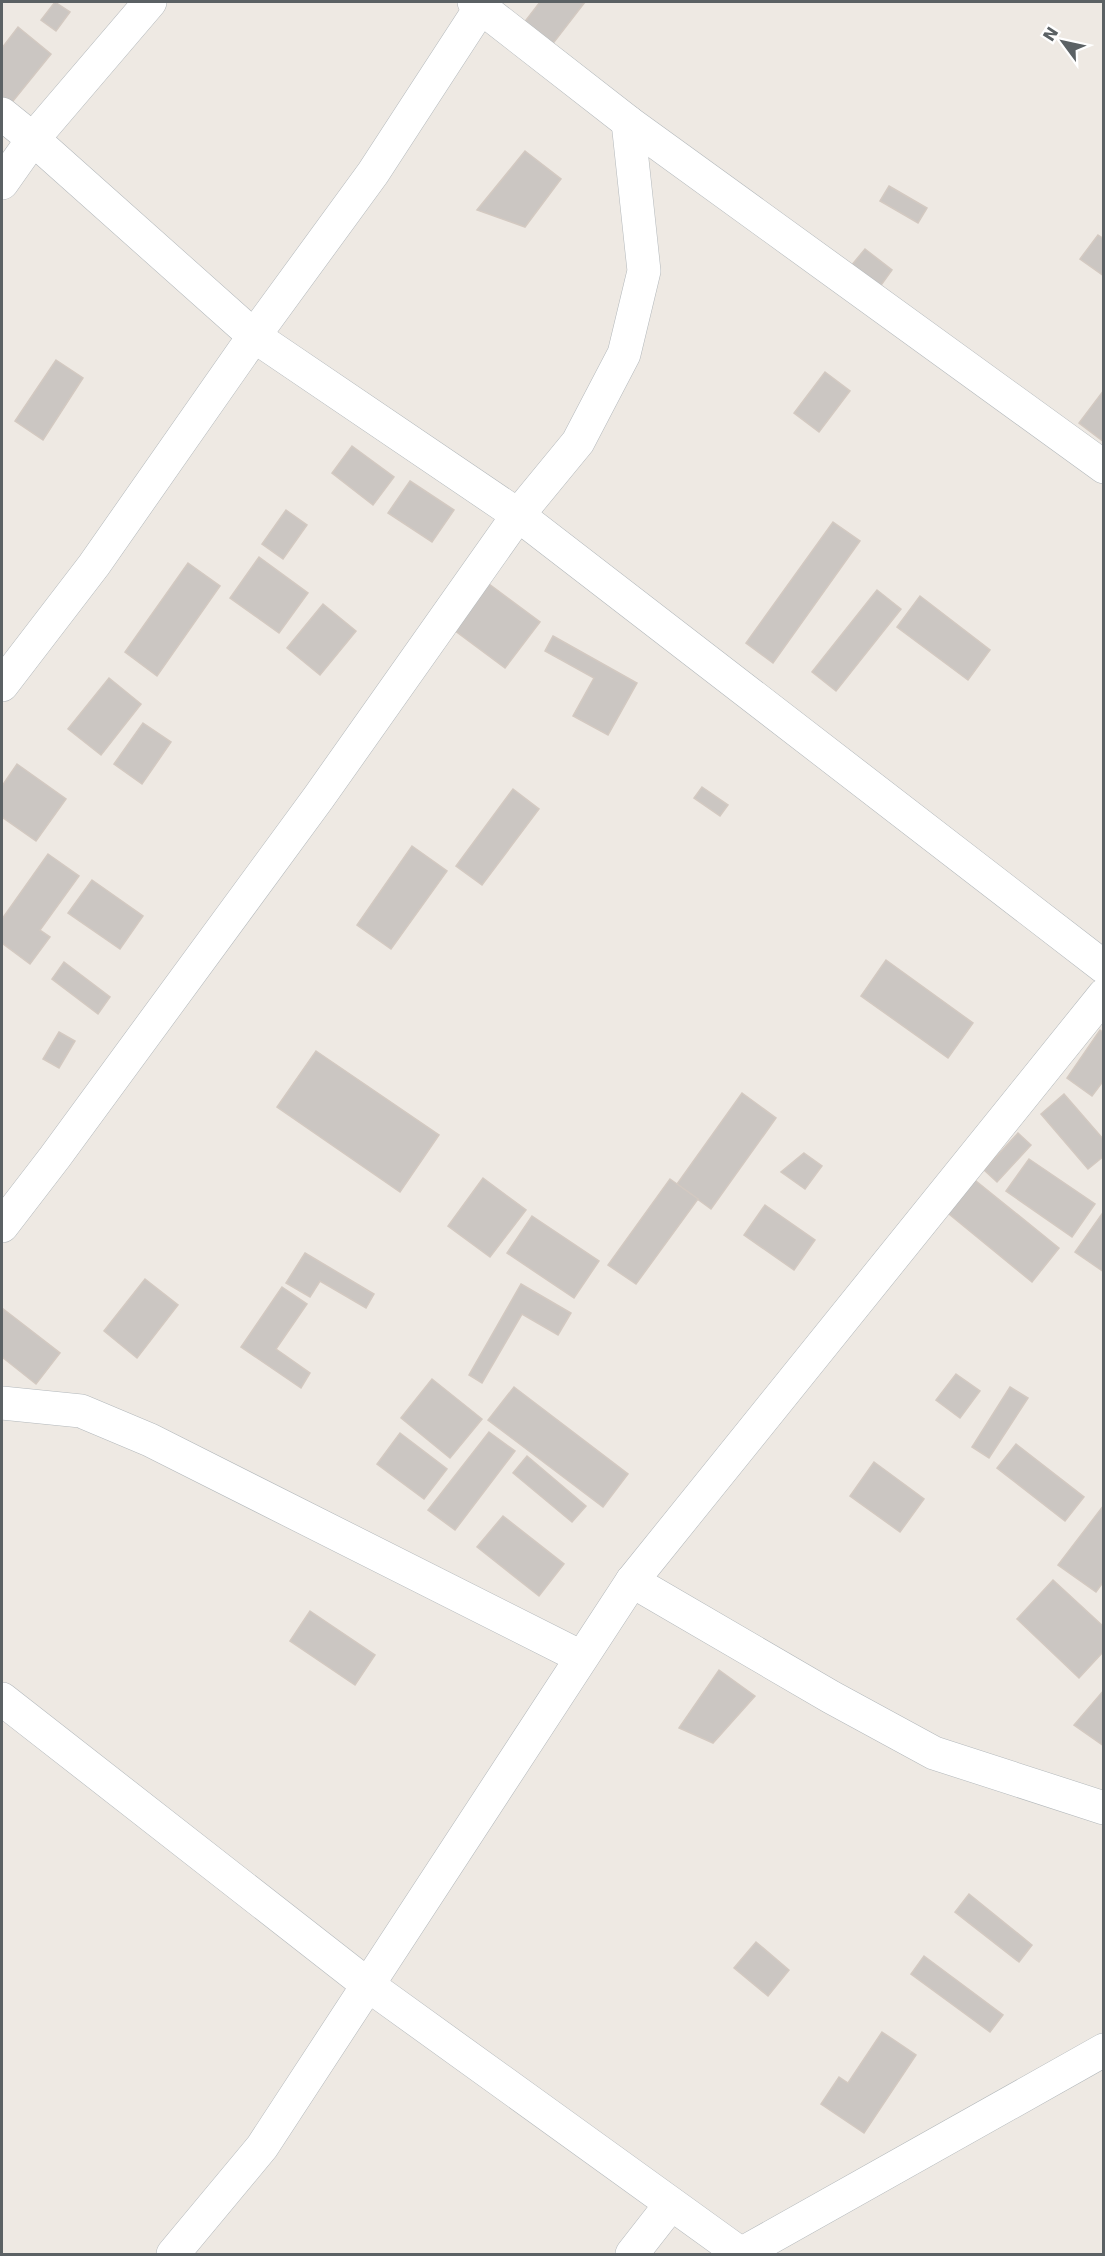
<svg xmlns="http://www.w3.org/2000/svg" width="1105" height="2256" font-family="'DejaVu Sans',sans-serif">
	<rect width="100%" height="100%" fill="#eee9e3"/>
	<!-- building -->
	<g fill="#cbc6c2" stroke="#d3c9c1" stroke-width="1.5">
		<polygon points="55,2 70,12 56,31 41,20"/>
		<polygon points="540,2 585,2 551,46 523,24"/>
		<polygon points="18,27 51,54 9,106 2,100 2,48"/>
		<polygon points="525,151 561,179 525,227 477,210"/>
		<polygon points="889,186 927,208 918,223 880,201"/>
		<polygon points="1098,235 1104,239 1104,276 1080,259"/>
		<polygon points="865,249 892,270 879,288 851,266"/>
		<polygon points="56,360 83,378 43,440 15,421"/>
		<polygon points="825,372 850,391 819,432 794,413"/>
		<polygon points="1104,390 1104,442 1079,423"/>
		<polygon points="352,446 394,477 373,505 332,473"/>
		<polygon points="410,481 454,510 432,542 388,513"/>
		<polygon points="286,510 307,525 283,559 262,544"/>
		<polygon points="833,522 860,541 773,663 746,643"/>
		<polygon points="259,557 308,593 279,633 230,598"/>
		<polygon points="188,563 220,586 157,676 125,652"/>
		<polygon points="481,578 540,622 505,668 446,624"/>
		<polygon points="877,590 901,609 836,691 812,672"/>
		<polygon points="920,596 990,650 968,680 897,627"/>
		<polygon points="323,604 356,631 320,675 287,648"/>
		<polygon points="553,636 637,683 608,735 573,716 594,678 545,651"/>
		<polygon points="109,678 141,704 101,755 68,729"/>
		<polygon points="143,723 171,742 142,784 114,764"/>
		<polygon points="17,764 66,799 36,841 2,817 2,786"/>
		<polygon points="702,787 728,805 720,816 694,798"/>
		<polygon points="513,789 539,809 482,885 456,866"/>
		<polygon points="412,846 447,871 391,949 357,925"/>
		<polygon points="48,854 79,876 40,930 50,937 30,964 2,943 2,919"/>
		<polygon points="92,880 143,916 120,949 68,913"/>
		<polygon points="886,960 973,1023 948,1058 861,996"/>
		<polygon points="64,962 110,997 98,1014 52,979"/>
		<polygon points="1100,1030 1104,1033 1104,1080 1092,1096 1067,1078"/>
		<polygon points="59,1032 75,1041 59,1068 43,1059"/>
		<polygon points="316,1051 439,1135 400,1192 277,1107"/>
		<polygon points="742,1093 776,1118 711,1209 677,1184"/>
		<polygon points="1064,1094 1104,1140 1104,1156 1088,1169 1041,1114"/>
		<polygon points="1018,1133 1031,1145 997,1182 984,1170"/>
		<polygon points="804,1153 822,1166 805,1189 781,1172"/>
		<polygon points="1029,1159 1095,1204 1072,1237 1006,1191"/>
		<polygon points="971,1177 1059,1248 1032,1282 944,1210"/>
		<polygon points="483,1178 526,1210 490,1257 448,1226"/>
		<polygon points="670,1179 698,1199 636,1284 608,1265"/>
		<polygon points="765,1205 815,1240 794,1270 744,1235"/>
		<polygon points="1104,1211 1104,1272 1075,1252"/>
		<polygon points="532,1216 599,1261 574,1298 507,1253"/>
		<polygon points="305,1253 374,1294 366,1308 320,1281 310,1297 286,1283"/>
		<polygon points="145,1279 178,1305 137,1358 104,1331"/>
		<polygon points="521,1284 571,1313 558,1335 522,1314 482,1383 469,1375"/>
		<polygon points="282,1287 307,1304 276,1349 310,1373 301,1388 241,1347"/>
		<polygon points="2,1308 60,1353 36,1384 2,1357"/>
		<polygon points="956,1374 980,1391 960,1418 936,1400"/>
		<polygon points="432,1379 482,1419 450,1458 401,1418"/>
		<polygon points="514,1387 628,1474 603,1507 488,1420"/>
		<polygon points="1010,1387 1028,1398 989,1458 972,1447"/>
		<polygon points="489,1432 515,1451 455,1530 428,1510"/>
		<polygon points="400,1433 447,1469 424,1499 377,1464"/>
		<polygon points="1016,1444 1084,1497 1065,1521 997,1468"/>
		<polygon points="527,1456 586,1506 572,1522 513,1473"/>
		<polygon points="874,1462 924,1499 900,1532 850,1496"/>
		<polygon points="1104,1505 1104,1581 1096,1592 1058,1565"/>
		<polygon points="503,1516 564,1564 539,1596 477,1547"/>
		<polygon points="1053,1580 1104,1627 1104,1651 1079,1678 1017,1619"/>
		<polygon points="310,1611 375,1655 355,1685 290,1641"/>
		<polygon points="719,1670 755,1696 713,1743 679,1728"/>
		<polygon points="1104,1690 1104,1746 1074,1725"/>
		<polygon points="969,1894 1032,1945 1019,1962 955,1912"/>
		<polygon points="756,1942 789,1970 768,1996 734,1968"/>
		<polygon points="924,1956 1003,2015 990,2032 911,1974"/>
		<polygon points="882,2032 916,2055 864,2133 821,2104 839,2077 848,2083"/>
	</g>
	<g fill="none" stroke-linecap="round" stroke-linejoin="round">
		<defs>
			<g id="street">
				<polyline points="474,2 628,122 1104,467"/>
				<polyline points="2,114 33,139 254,336 518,515 1104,967"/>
				<polyline points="2,183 33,139 150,2"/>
				<polyline points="2,685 94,565 254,336 373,173 481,7"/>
				<polyline points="2,1226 55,1157 319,797 518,515 578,442 624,354 644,271 628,122"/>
				<polyline points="2,1403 81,1411 150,1440 581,1657"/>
				<polyline points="632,1581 831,1697 934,1753 1104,1808"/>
				<polyline points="2,1699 368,1985 741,2254"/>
				<polyline points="173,2254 262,2147 632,1581 1104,995"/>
				<polyline points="632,2254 671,2204"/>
				<polyline points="741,2254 1104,2050"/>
			</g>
		</defs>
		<!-- street casing -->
		<use href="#street" stroke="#b3b8bb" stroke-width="34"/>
		<!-- street -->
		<use href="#street" stroke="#fff" stroke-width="33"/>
	</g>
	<!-- border -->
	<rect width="1105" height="2256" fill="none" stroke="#5b6164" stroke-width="6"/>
	<!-- north arrow -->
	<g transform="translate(1063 42) rotate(303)" stroke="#ffffff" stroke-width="4.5" paint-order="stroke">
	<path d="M0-4.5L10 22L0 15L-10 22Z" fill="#5b6164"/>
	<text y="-9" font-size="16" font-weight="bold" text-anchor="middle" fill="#5b6164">N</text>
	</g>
</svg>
